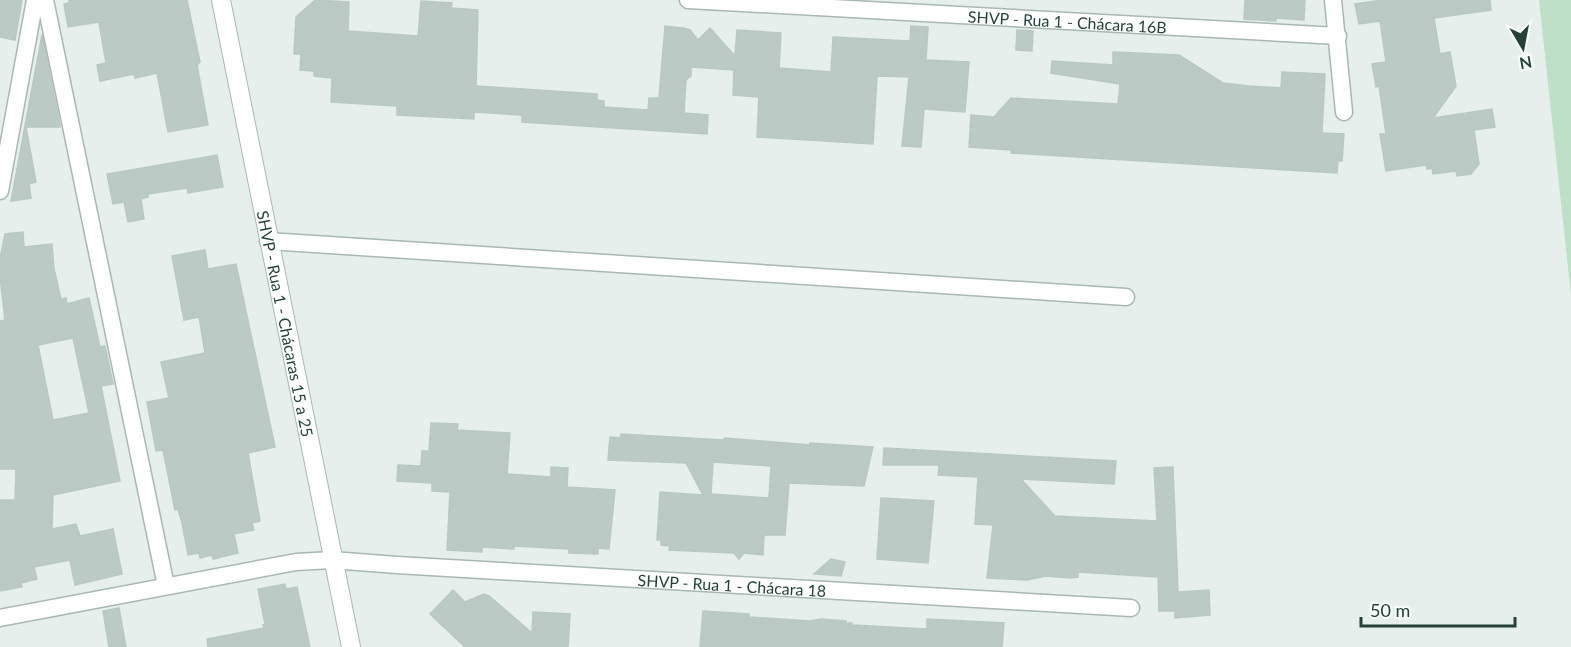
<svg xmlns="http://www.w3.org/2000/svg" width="1571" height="647" font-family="Lato,sans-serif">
	<rect width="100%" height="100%" fill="#e6efeb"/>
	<!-- green -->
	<polygon fill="#bfe0c8" points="1539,0 1571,0 1571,295"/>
	<!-- building -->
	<g fill="#bbcac4" stroke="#b8c9c2" stroke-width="1.5" fill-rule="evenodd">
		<polygon points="0,0 22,0 15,40 0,37"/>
		<polygon points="69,0 187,0 200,62 197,65 208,125 168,132 157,73 135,78 134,74 100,81 97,65 106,63 99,22 68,27 64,4 69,3"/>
		<polygon points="315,0 349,2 348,31 418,36 421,1 452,3 451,8 478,10 476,86 597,94 597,100 604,101 604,107 648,110 649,98 659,98 665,26 683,28 690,30 698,40 710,28 735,56 737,30 781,33 779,68 831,72 833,37 910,41 911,26 928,27 926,60 969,62 965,112 924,109 921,147 902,146 909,77 877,76 873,144 757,137 759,97 733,95 734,70 691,67 691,76 686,80 684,113 708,115 707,134 522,122 522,115 474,112 474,119 397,115 397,106 331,102 332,78 314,76 314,71 300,70 301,54 294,54 296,17"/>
		<polygon points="1245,0 1305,0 1304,20 1276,18 1276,21 1244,19"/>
		<polygon points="1383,0 1490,0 1491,10 1434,18 1440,54 1450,52 1456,86 1433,118 1492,109 1495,127 1474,130 1479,164 1471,174 1457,176 1456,171 1433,174 1432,168 1427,169 1426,165 1386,171 1380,134 1386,134 1379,86 1376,87 1372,64 1386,62 1380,21 1359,24 1355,4"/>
		<polygon points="1017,30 1033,31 1032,51 1016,50"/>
		<polygon points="42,35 60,125 60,127 26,127 36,182 29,184 31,198 11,201"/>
		<polygon points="1113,52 1179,55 1223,83 1249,86 1281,88 1282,72 1325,74 1322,133 1344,134 1342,161 1338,161 1337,173 1011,153 1011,150 969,147 971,115 994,117 1011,98 1118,104 1120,84 1051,73 1052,61 1113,65"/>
		<polygon points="217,155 223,187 188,193 187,188 148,194 148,197 141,199 144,219 128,222 124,202 113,204 107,174"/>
		<path d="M23,232l1,15 28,-3 2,25 7,30 5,-1 1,6 22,-6 11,49 5,-1 8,38 -12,2 19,95 -67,14 -1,34 24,-5 4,12 33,-7 9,45 -47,11 -5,-25 -36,7 3,12 -16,4 1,4 -22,4v-91h15l1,-31h-16v-148l5,-1 -5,-44v-17l5,-25zM73,338l16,75 -36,7 -15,-75z"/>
		<polygon points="205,250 208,269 236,264 275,447 248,453 260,521 252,523 254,530 234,534 238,553 213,559 212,555 200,558 199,553 188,555 182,523 178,509 175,510 163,450 156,451 147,402 169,398 161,362 205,353 199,317 184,320 172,256"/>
		<polygon points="431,423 458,424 457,430 510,433 507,474 551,477 551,467 568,468 567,487 615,490 609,549 598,548 598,554 569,553 569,549 514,546 514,549 482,547 482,552 447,550 450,492 432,491 432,483 397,481 398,465 421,466 422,451 429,451"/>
		<path d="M621,434l102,6 2,-2 85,7v-2l63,4 -9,39 -75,-3 -4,52h-21l-1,20 -19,-2 -5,6 -5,-6 -65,-3 1,-4 -9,-1v-5h-4l3,-48 43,3 -17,-32 -78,-3 2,-23 10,1zM713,462l58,4 -2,32 -58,-4z"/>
		<polygon points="884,448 1116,461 1114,484 1021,479 1055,516 1157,521 1154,468 1173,467 1178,592 1209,590 1210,615 1175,618 1175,611 1159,611 1158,577 1078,572 1078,577 1071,578 1046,576 1027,580 987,578 993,525 975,524 978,477 938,475 939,465 883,465"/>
		<polygon points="881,498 934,501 928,563 877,559"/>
		<polygon points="831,559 845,562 841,576 814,574"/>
		<polygon points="285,584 286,589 297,587 310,647 208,647 207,639 264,628 263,625 265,624 258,589"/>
		<polygon points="453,590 465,602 484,594 489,596 532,633 533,612 570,614 568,647 465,647 430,614"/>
		<polygon points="119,608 126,647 109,647 103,611"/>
		<polygon points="703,611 749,614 749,617 810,621 821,619 846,621 846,623 852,623 852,625 927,629 927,619 1004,623 1002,647 700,647"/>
	</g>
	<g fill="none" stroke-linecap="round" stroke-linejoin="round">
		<defs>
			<g id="minor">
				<polyline points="45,0 166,586"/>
				<path id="s1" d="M688,0l650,36"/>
				<polyline points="1333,0 1344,112"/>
				<polyline points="0,191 35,0"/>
				<polyline points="268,241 1126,297"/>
				<path id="s2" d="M0,618l296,-56 36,-2 65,5 734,43"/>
			</g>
			<g id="tertiary">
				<path id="s3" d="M221,0l130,647"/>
			</g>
		</defs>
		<!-- minor casing -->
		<use href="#minor" stroke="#a8b8b2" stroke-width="19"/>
		<!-- tertiary casing -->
		<use href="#tertiary" stroke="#a8b8b2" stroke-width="20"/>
		<!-- minor -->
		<use href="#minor" stroke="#fff" stroke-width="16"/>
		<!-- tertiary -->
		<use href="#tertiary" stroke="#fff" stroke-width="18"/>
	</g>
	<g text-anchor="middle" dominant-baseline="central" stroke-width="4.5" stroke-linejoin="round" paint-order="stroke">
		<!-- street labels -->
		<g font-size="16" fill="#24423a" stroke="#f7fbf9">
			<text stroke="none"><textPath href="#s1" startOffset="380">SHVP - Rua 1 - Chácara 16B</textPath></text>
			<text stroke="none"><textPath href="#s3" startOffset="330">SHVP - Rua 1 - Chácaras 15 a 25</textPath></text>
			<text stroke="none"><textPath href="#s2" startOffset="738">SHVP - Rua 1 - Chácara 18</textPath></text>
		</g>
	</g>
	<!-- north arrow -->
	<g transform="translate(1523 48) rotate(170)" stroke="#f7fbf9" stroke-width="4.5" paint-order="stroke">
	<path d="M0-4.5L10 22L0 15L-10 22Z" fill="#24423a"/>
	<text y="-9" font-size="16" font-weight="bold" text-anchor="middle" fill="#24423a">N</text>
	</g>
	<!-- scale -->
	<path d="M1361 617v9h154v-9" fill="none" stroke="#24423a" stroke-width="3"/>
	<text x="1370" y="617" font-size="18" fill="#24423a" stroke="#f7fbf9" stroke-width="4.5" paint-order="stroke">50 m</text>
</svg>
